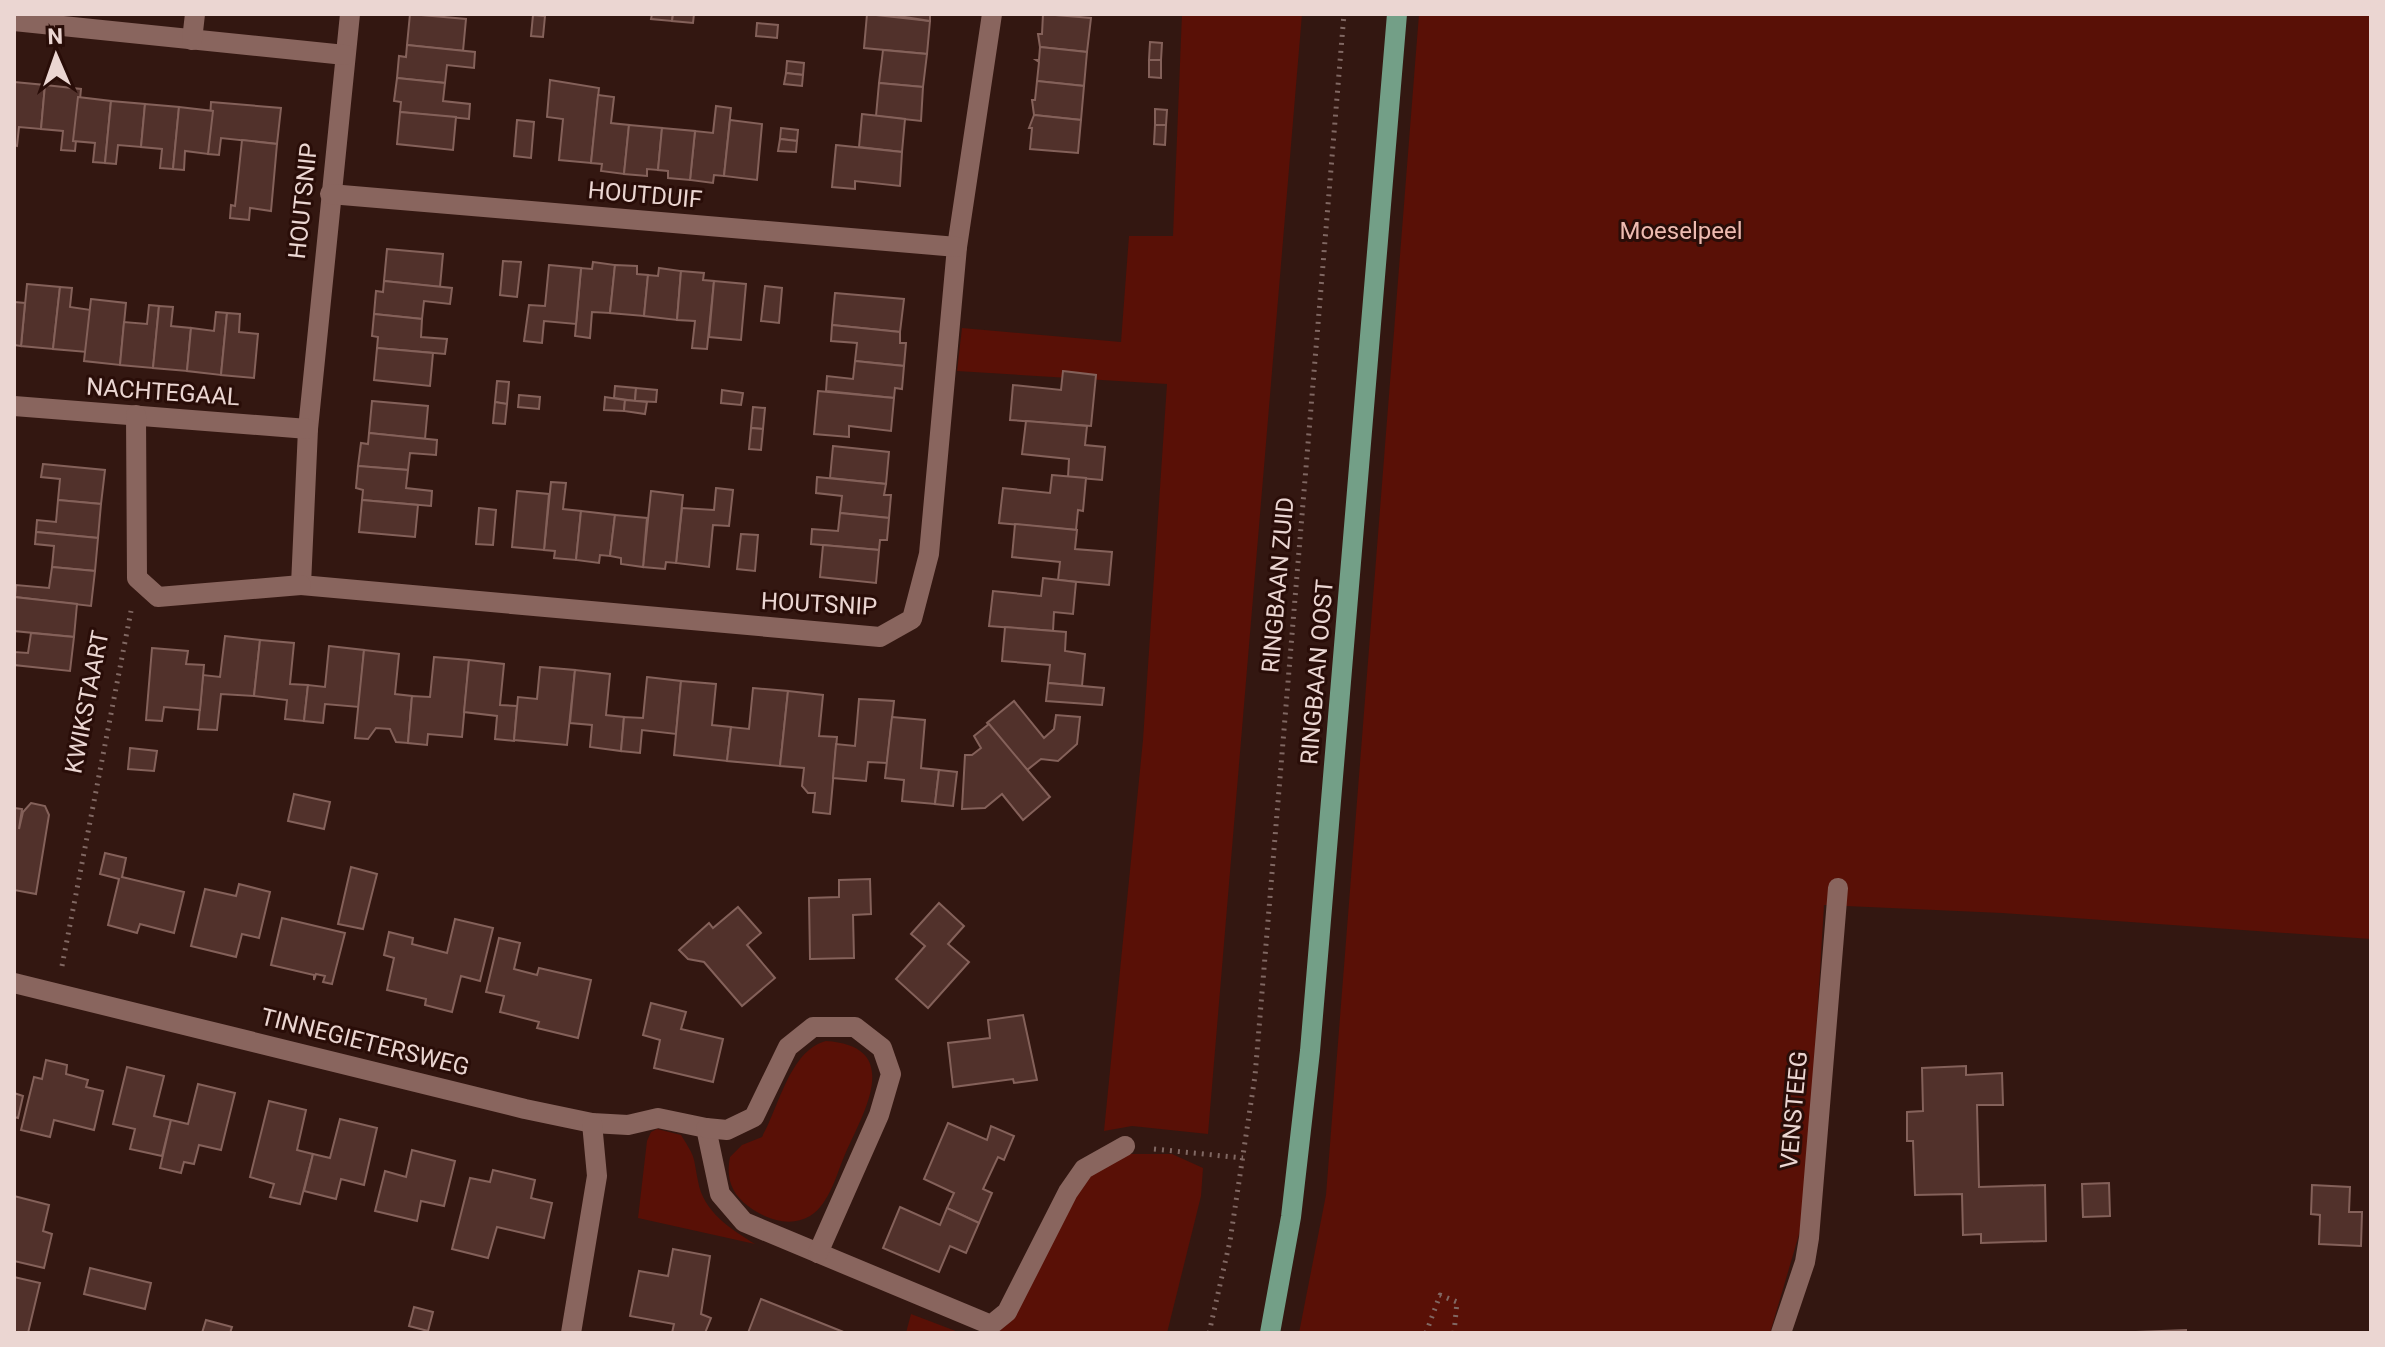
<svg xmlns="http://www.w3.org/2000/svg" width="2385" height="1347" font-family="Roboto,sans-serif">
	<rect width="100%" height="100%" fill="#331711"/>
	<!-- green -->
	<g fill="#591006">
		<polygon points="1182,14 1302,14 1208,1134 1132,1126 1104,1131 1143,740 1167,384 957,371 962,328 1121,342 1129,236 1173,236"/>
		<polygon points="1419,14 2371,14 2371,939 2002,913 1824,905 1805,1214 1770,1333 1299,1333 1326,1195"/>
		<path d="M826,1041c77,5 39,69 20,111 -9,20 -16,52 -36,64 -20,12 -45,3 -62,-10 -17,-13 -22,-28 -18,-49l12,-12 20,-8c17,-30 28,-87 64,-96z"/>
		<path d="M657,1129l24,6c15,24 12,20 17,46 5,31 33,48 57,63l-117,-26 9,-77 4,-9z"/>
		<polygon points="1130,1154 1172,1154 1203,1168 1201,1196 1167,1333 990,1333 1083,1177"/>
		<polygon points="911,1314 961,1333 906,1333"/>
	</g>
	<!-- building -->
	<g fill="#51312b" stroke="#84615a" stroke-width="2">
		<polygon points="410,14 466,19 463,51 407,45"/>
		<polygon points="652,14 673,14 672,21 651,19"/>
		<polygon points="673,14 694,14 693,23 672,21"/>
		<polygon points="867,14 930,21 927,54 864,48"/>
		<polygon points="886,14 930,14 930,21"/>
		<polygon points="1043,14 1091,18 1087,52 1040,47 1038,34 1042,34"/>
		<polygon points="533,15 545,16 543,37 531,36"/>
		<polygon points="757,23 778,25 777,38 756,36"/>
		<polygon points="1150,42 1162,43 1161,60 1149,60"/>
		<polygon points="407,45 475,52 474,68 447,65 445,83 397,78 399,56 406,57"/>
		<polygon points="1040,47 1087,52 1084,86 1037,81 1039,62 1036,60 1039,60"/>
		<polygon points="883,50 927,54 923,87 879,83"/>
		<polygon points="1149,60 1161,60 1161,78 1149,77"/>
		<polygon points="787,61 804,63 803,75 786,73"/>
		<polygon points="786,73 803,75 802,86 784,84"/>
		<polygon points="397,78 445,83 443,101 470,104 469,119 400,112 401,102 394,101"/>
		<polygon points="550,80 599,88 591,163 559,160 563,119 547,117"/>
		<polygon points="1037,81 1084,86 1081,120 1034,115 1032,100 1035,100"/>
		<polygon points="14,82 45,85 41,129 19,127 17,146 14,145"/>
		<polygon points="879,83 923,87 921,121 876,116"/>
		<polygon points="45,85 81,89 75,151 61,150 63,131 41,129"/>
		<polygon points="598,95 614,97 611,123 629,125 624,174 601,171 602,164 591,163"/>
		<polygon points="78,97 111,101 105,163 93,162 95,143 73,141"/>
		<polygon points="111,101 145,104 141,147 118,145 116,164 105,163"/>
		<polygon points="211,102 281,108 277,144 221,138 219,155 208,154"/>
		<polygon points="145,104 179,107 173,169 160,168 162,149 141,147"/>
		<polygon points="716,106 731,108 724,176 714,175 713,183 690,180 695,131 713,133"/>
		<polygon points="179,107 213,111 208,154 185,151 184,170 173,169"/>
		<polygon points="1155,109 1167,110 1166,125 1155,125"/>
		<polygon points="400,112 456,117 453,150 397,144"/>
		<polygon points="862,114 905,119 902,152 859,147"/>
		<polygon points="1034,115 1081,120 1078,153 1030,149 1032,128 1029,128"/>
		<polygon points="517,120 534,122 531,158 514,156"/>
		<polygon points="730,120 762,124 757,180 724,176"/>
		<polygon points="629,125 662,128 658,170 647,169 647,176 624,174"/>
		<polygon points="1155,125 1166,125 1165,145 1154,144"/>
		<polygon points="662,128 695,131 690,180 668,178 668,171 658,170"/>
		<polygon points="781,128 798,130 797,141 780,139"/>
		<polygon points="780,139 797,141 796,152 778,151"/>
		<polygon points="242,140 277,144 271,211 250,208 249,220 230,218 231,205 235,206"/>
		<polygon points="836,145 902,152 900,186 855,181 855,189 832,187"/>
		<polygon points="387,249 443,254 440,287 384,281"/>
		<polygon points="503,261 521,262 517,297 500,295"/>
		<polygon points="593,262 615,265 610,313 592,312 590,338 575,336 581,268 592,269"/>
		<polygon points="549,265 581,268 576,324 544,321 542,343 524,341 529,305 545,306"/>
		<polygon points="615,265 637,266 637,274 648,275 644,316 610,313"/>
		<polygon points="659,268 681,271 677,320 644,316 648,275 658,276"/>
		<polygon points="681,271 704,273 703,280 714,281 707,349 692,348 695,321 677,320"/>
		<polygon points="384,281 452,288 450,304 424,301 422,319 374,314 376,291 383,292"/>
		<polygon points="714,281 746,284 741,340 709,337"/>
		<polygon points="27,284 60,287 53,349 21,346"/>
		<polygon points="765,286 782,288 779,323 761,321"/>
		<polygon points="60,287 72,288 70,307 91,310 87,352 53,349"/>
		<polygon points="835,293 904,299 900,332 832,325"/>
		<polygon points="91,299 126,303 120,365 84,361"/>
		<polygon points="14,302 25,303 21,346 14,345"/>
		<polygon points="149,305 159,306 153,368 120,365 124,322 147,324"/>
		<polygon points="159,306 173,307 171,326 191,328 187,371 153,368"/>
		<polygon points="216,312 227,313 221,375 187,371 191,328 214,331"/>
		<polygon points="227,313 240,314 239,332 258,334 254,378 221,375"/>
		<polygon points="374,314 422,319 421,337 447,339 445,354 377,348 378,337 372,336"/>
		<polygon points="832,325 900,332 900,343 906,343 904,366 855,361 857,343 831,341"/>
		<polygon points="377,348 433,353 430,386 374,380"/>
		<polygon points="855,361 904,366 902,389 895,388 894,398 826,391 827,376 853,379"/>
		<polygon points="1063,371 1096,375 1091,426 1010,420 1013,385 1061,390"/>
		<polygon points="497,381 509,382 507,404 495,402"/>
		<polygon points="615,386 636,388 635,401 614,398"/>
		<polygon points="636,388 657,390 656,402 635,401"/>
		<polygon points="722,390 743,393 741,405 721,403"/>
		<polygon points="818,391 894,398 891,431 849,426 849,437 814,434"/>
		<polygon points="519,395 540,397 539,409 518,407"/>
		<polygon points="605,397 625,400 624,411 604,410"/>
		<polygon points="625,400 647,402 645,414 624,411"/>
		<polygon points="372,401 428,406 425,439 369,433"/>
		<polygon points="495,402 507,404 505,424 493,423"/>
		<polygon points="753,407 765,408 763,429 751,428"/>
		<polygon points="1026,421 1087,426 1085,445 1105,447 1102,480 1068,477 1069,459 1022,454"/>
		<polygon points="751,428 763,429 761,450 749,449"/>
		<polygon points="369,433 437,440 436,455 410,453 408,470 358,466 361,443 368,444"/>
		<polygon points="833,446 889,452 886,484 830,478"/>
		<polygon points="43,464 105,470 101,504 58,500 60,479 41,477"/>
		<polygon points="358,466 408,470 406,488 432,491 431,506 362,500 363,490 356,488"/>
		<polygon points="1052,475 1086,478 1083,511 1078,510 1076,530 999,523 1003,488 1050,493"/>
		<polygon points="817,477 886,484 884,495 891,495 889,518 840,513 842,496 816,493"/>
		<polygon points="551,482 566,483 563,509 581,511 576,560 554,558 555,551 544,550"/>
		<polygon points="716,488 733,490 729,526 713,525 709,567 676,563 682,508 714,510"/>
		<polygon points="517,491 549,494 544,550 512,547"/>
		<polygon points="651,491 683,495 676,563 666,562 665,569 643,567"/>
		<polygon points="58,500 101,504 98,538 36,532 37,520 56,522"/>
		<polygon points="362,500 418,505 415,537 359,532"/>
		<polygon points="479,508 496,510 493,545 476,544"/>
		<polygon points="581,511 615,515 610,556 600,555 599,563 576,560"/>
		<polygon points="840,513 889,518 887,540 880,540 879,550 811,544 812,529 838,531"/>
		<polygon points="615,515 647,518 643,567 621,564 621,558 610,556"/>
		<polygon points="1015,524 1077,530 1075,549 1112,552 1109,585 1058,580 1060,562 1012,557"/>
		<polygon points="36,532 98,538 95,571 52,567 54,546 35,544"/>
		<polygon points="741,534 758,535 755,571 737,569"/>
		<polygon points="823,545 879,550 876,583 820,577"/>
		<polygon points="52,567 95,571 91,606 15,597 16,585 49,588"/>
		<polygon points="1043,578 1076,582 1073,614 1054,612 1053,631 989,626 993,591 1041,596"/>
		<polygon points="14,597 77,604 74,637 14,631"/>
		<polygon points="1005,627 1066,632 1065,651 1085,654 1082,686 1048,683 1050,665 1002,661"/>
		<polygon points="31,633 74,637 70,671 14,665 14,652 28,653"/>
		<polygon points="225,636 260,640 254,696 221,694 217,730 198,729 203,675 220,677"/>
		<polygon points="260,640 294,643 290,684 308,685 304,721 285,719 287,700 254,696"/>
		<polygon points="329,646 364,650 359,707 325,704 323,723 304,721 308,685 325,687"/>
		<polygon points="152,648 188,651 186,664 204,665 200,710 164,707 162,721 146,720"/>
		<polygon points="364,650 399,654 395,694 412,696 408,743 396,742 390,729 376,728 368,739 355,738"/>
		<polygon points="434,657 469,660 462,737 428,734 427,745 408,743 412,696 430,697"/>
		<polygon points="469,660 504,664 500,705 517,706 514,741 495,739 497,716 464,712"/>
		<polygon points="540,667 575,670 567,745 514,740 518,697 537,699"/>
		<polygon points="575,670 610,674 606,715 624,717 621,751 590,747 592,725 570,723"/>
		<polygon points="647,677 681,681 676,734 642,730 640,753 621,751 624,717 643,718"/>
		<polygon points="681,681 716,684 712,725 731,727 727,761 674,755"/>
		<polygon points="1048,683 1104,688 1102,705 1046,701"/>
		<polygon points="753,688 788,691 780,766 727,761 731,727 749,729"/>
		<polygon points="788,691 823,695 819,736 837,737 830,814 813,812 815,793 808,793 802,786 804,768 780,766"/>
		<polygon points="859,699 894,701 887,763 868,762 866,781 833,778 836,744 855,746"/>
		<polygon points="1014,701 1044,738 1054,729 1056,715 1080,717 1077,744 1058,761 1041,759 1027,770 987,723"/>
		<polygon points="892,717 925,720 921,768 939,770 935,804 902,801 904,780 885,778"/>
		<polygon points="989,724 1050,797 1023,820 1002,794 985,808 962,809 965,755 972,755 981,748 974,736"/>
		<polygon points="130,748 157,751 154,771 128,769"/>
		<polygon points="939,770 957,772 953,806 935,804"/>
		<polygon points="294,794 330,802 324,829 288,821"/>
		<polygon points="31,803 45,806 49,815 36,894 14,890 14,808 22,809 19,829 23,812"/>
		<polygon points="105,853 126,858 122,877 184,892 174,933 140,924 137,933 108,925 119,879 100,874"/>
		<polygon points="351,867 377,874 363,929 338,924"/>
		<polygon points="870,879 871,914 853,915 854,958 810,959 809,898 839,897 839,880"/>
		<polygon points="239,884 270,892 259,938 242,934 236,957 191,946 205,889 236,896"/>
		<polygon points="939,903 964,926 948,944 969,962 928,1008 896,979 925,946 911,934"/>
		<polygon points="738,907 761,933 747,945 775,978 742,1006 704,962 688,959 679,950 709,923 713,928"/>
		<polygon points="282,918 345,933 332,984 323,982 325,976 316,974 314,980 314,975 271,965"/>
		<polygon points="455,919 493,928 480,981 461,976 452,1012 425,1005 426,999 387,990 394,958 384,955 389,932 413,938 412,944 447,953"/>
		<polygon points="499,938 520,943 514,969 537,975 539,968 591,980 578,1038 537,1028 539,1022 500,1012 504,996 486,992"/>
		<polygon points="651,1003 686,1012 681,1029 723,1039 713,1082 654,1068 660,1040 643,1035"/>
		<polygon points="1023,1015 1037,1080 1014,1083 1013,1079 953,1087 948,1043 990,1038 988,1020"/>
		<polygon points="46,1060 67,1065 66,1074 88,1080 86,1087 103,1091 94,1130 54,1120 50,1137 21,1130 34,1077 42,1079"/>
		<polygon points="1966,1066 1966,1075 2002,1073 2003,1105 1977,1105 1979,1187 2045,1185 2046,1241 1981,1243 1981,1234 1963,1235 1962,1194 1915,1195 1913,1141 1907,1141 1907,1112 1923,1111 1922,1068"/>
		<polygon points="127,1067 164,1076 154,1116 171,1120 162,1156 130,1149 135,1129 113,1124"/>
		<polygon points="198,1084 235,1093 221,1150 199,1145 194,1164 184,1162 181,1173 160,1168 171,1120 188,1124"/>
		<polygon points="14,1093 23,1096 18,1118 14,1117"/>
		<polygon points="269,1101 306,1110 297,1150 313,1154 300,1204 270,1197 274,1184 250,1177"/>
		<polygon points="340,1119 377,1128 364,1185 341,1179 336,1199 304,1191 313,1154 330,1158"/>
		<polygon points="948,1123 987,1140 991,1126 1014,1136 1004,1160 998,1157 983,1189 992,1193 979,1223 947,1208 954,1193 924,1179"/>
		<polygon points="412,1150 455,1161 444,1206 421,1201 417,1221 375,1211 385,1171 406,1177"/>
		<polygon points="493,1170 535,1180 531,1198 552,1203 544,1238 497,1227 488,1258 452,1249 470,1178 490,1182"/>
		<polygon points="2109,1183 2110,1216 2083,1217 2082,1184"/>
		<polygon points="2312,1185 2350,1187 2349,1212 2362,1212 2361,1246 2319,1244 2320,1215 2311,1214"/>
		<polygon points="14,1196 49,1205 43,1231 52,1234 44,1268 14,1261"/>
		<polygon points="900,1207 940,1225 947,1208 979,1223 966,1253 950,1246 939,1272 883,1248"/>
		<polygon points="673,1249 710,1256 701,1314 711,1318 705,1333 672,1333 674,1324 630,1316 639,1271 668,1276"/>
		<polygon points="90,1268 151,1283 145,1309 84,1294"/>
		<polygon points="14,1277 40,1283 28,1333 14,1333"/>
		<polygon points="761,1299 846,1333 748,1333"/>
		<polygon points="414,1307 433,1312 428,1331 409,1326"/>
		<polygon points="206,1320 232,1327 230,1333 202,1333"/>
		<polygon points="2186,1330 2186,1333 2110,1333"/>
	</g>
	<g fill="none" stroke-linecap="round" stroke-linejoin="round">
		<!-- path -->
		<g stroke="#816863" stroke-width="5" stroke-dasharray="2 6" stroke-linecap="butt">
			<polyline points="62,966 131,611"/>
			<polyline points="1154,1149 1243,1158"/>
			<polyline points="1209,1333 1230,1241 1255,1076 1344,14"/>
			<polyline points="1426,1333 1440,1295 1457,1302 1454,1333"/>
		</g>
		<!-- street -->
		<g stroke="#89655e" stroke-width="20">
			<polyline points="350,14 308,429 301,585 880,637 912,619 929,554 957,247 992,14"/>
			<polyline points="14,21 345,55"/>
			<polyline points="192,40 195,14"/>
			<polyline points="330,194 957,247"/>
			<polyline points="14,406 308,429"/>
			<polyline points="136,415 137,578 158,597 301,585"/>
			<polyline points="14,983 525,1109 592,1123 628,1125 658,1118 706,1128 720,1194 744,1222 991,1325 1007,1312 1068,1192 1084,1169 1125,1146"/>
			<polyline points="706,1128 727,1130 754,1117 788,1047 813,1027 855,1027 882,1048 891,1074 879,1115 818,1253"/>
			<polyline points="571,1333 597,1176 592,1123"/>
			<polyline points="1781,1333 1805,1262 1809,1238 1838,888"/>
		</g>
		<!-- primary -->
		<polyline stroke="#739f87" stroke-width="20" points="1270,1333 1291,1217 1310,1051 1397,14"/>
	</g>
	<g text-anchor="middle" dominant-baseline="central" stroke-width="6" stroke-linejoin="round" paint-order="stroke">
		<!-- street labels -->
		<g font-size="24" fill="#ebd6d2" stroke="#290d08">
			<text transform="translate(645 195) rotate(5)">HOUTDUIF</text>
			<text transform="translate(303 201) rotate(-84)">HOUTSNIP</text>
			<text transform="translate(163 392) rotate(4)">NACHTEGAAL</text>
			<text transform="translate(1278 585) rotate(-85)">RINGBAAN ZUID</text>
			<text transform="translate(819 604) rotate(3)">HOUTSNIP</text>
			<text transform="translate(1317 672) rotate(-85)">RINGBAAN OOST</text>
			<text transform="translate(87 702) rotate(-79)">KWIKSTAART</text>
			<text transform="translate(365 1042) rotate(14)">TINNEGIETERSWEG</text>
			<text transform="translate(1794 1110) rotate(-85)">VENSTEEG</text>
		</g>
		<!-- park labels -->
		<g font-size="24" fill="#eebbb1" stroke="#290d08">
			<text x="1681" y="231">Moeselpeel</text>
		</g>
	</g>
	<!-- border -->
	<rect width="2385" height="1347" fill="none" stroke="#ebd6d2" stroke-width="32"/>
	<!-- north arrow -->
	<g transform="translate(56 56) rotate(358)" stroke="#290d08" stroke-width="6" paint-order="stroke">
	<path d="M0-6L14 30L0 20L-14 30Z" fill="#ebd6d2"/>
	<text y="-12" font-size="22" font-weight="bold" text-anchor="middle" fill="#ebd6d2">N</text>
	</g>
</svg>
